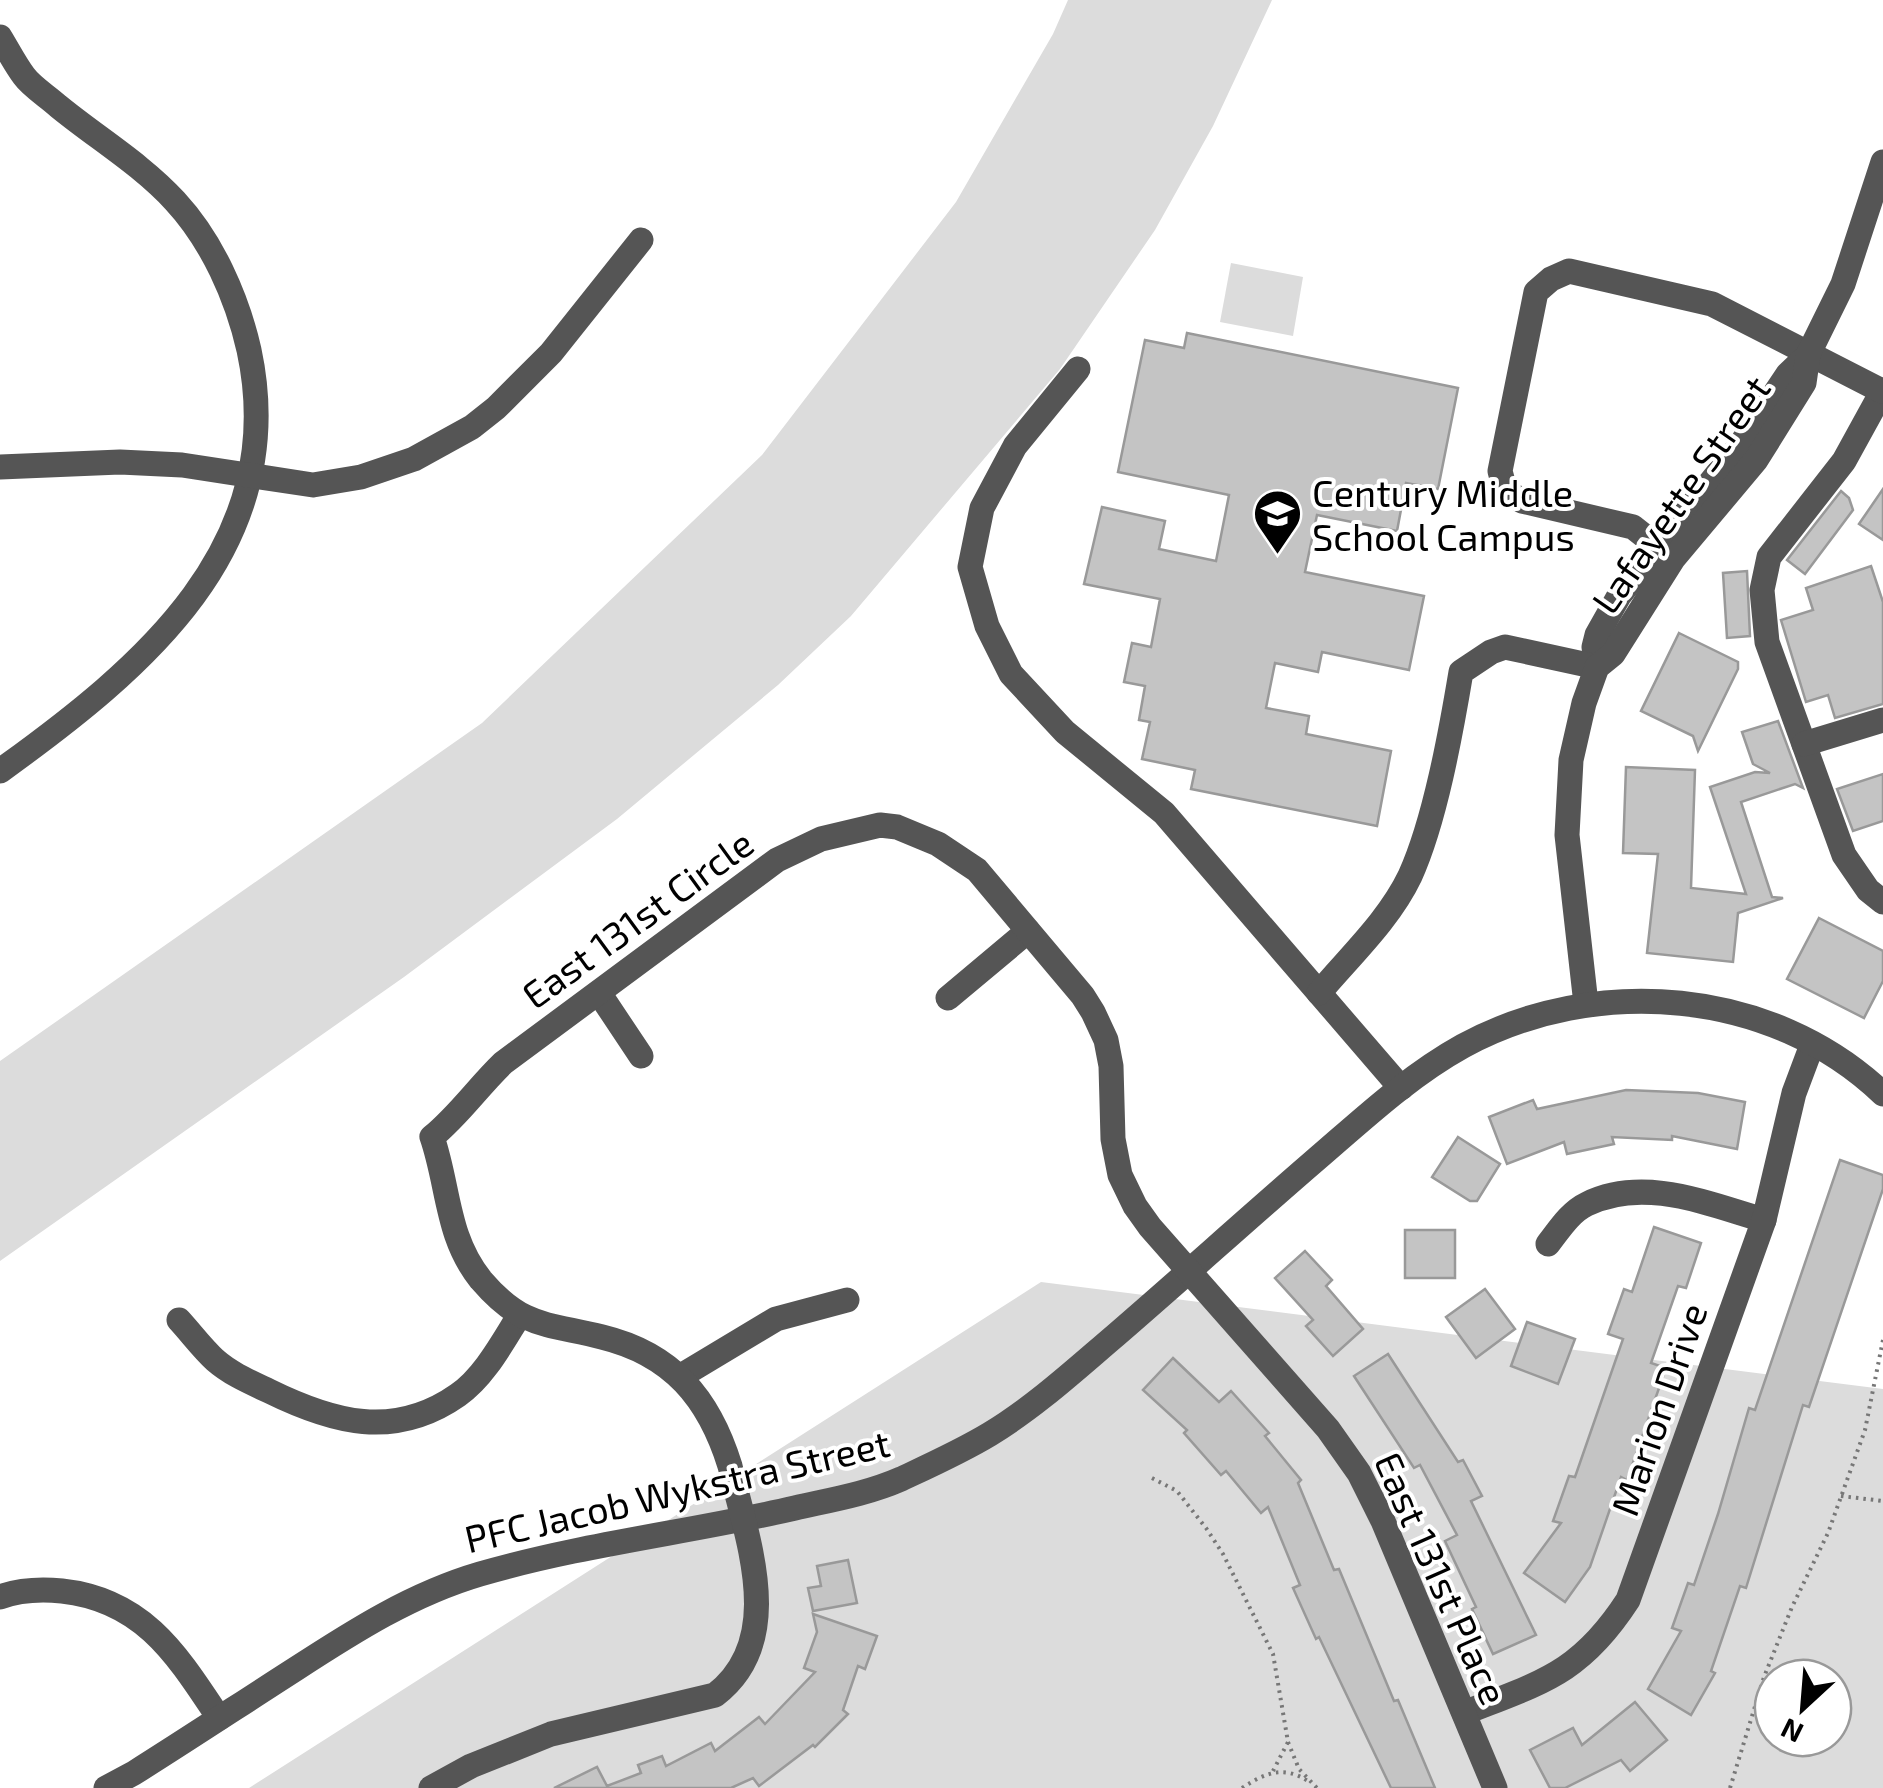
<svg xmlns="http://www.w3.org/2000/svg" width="1883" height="1788" font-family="'Exo 2',sans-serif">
	<rect width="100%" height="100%" fill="#fff"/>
	<!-- green -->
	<g fill="#dcdcdc" fill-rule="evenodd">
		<polygon points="1068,0 1272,0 1213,126 1155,230 1060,369 851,616 778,685 617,819 404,977 0,1261 0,1061 482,723 762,455 956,202 1053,34"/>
		<polygon points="1231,263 1303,277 1293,336 1220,322"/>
		<path d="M1041,1282l842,107v399h-1634zM1773,1678h60v60h-60z"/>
	</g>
	<!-- building -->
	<g fill="#c4c4c4" stroke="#999" stroke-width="2.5">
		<polygon points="1187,333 1458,388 1438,489 1406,483 1397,531 1317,515 1305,572 1424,596 1409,670 1322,652 1318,672 1275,663 1266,708 1309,716 1306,734 1391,751 1377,826 1191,789 1195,770 1142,759 1150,722 1139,720 1145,686 1124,682 1132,643 1151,647 1160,599 1084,584 1102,507 1165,521 1159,549 1216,561 1229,495 1118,472 1145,340 1184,348"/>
		<polygon points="1883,489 1883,540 1859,524"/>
		<polygon points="1841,491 1849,498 1853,510 1805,574 1787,560"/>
		<polygon points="1871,566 1883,602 1883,704 1835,718 1828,695 1806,702 1781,620 1813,610 1806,588"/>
		<polygon points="1747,571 1750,636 1727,638 1723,573"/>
		<polygon points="1679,633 1738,662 1738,669 1698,751 1693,736 1641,711"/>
		<polygon points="1778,721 1803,788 1795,784 1741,802 1772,897 1783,898 1738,913 1733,962 1647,953 1658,854 1623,853 1626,767 1695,770 1691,888 1746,894 1710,787 1755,772 1770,773 1753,764 1742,732"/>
		<polygon points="1883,774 1883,821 1853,831 1837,789"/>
		<polygon points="1819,918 1883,951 1883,981 1864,1018 1787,979"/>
		<polygon points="1626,1090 1698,1093 1745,1102 1737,1149 1672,1136 1672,1140 1612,1137 1614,1144 1567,1154 1564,1142 1507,1164 1489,1117 1533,1100 1537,1109"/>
		<polygon points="1458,1137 1500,1164 1477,1201 1470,1201 1432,1177"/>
		<polygon points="1840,1160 1883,1175 1883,1189 1809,1407 1803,1405 1746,1588 1740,1586 1711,1671 1715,1673 1691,1715 1648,1689 1681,1631 1672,1628 1688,1583 1694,1585 1718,1514 1749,1408 1755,1410"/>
		<polygon points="1654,1227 1701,1243 1686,1288 1678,1286 1651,1363 1666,1368 1627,1480 1621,1477 1590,1567 1565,1602 1524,1573 1561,1523 1553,1521 1569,1476 1575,1477 1623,1339 1608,1334 1624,1289 1632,1292"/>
		<rect x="1405" y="1230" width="50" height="48"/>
		<polygon points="1305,1251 1332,1280 1326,1286 1363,1329 1333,1356 1306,1326 1313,1320 1275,1278"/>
		<polygon points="1485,1289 1515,1329 1476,1358 1446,1317"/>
		<polygon points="1527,1322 1575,1339 1558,1384 1511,1366"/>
		<polygon points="1388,1354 1458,1462 1463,1460 1482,1496 1471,1501 1536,1635 1493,1654 1472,1609 1476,1607 1445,1541 1457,1535 1420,1465 1414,1468 1354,1376"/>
		<polygon points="1173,1358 1219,1402 1231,1391 1269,1433 1265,1436 1301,1480 1298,1483 1334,1570 1339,1569 1394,1701 1398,1700 1435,1788 1391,1788 1319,1637 1316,1639 1293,1588 1300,1585 1268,1507 1261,1513 1226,1471 1221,1475 1184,1433 1187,1430 1143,1390"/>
		<polygon points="848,1560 857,1603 813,1611 808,1588 821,1586 817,1566"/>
		<polygon points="813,1614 877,1636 865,1669 858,1666 843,1710 848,1714 815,1747 813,1745 759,1786 753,1778 731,1788 554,1788 597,1767 607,1786 641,1773 638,1765 662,1756 666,1766 711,1743 715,1751 759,1717 765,1724 815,1672 804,1668 817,1632"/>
		<polygon points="1635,1702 1667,1740 1630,1771 1621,1760 1565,1788 1550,1788 1530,1750 1573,1728 1582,1745"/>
	</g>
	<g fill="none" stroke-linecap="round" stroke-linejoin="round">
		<!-- path -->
		<g stroke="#777" stroke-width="4" stroke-dasharray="2.5 5" stroke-linecap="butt">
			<polyline points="1152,1478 1177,1491 1206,1528 1223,1554 1273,1654 1288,1742 1273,1771"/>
			<polyline points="1841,1496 1883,1501"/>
			<polyline points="1288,1742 1299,1769 1317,1788"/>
			<path d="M1242,1788c23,-15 41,-23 66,-7"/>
			<polyline points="1730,1788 1764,1677 1792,1607 1828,1533 1865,1430 1883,1340"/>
		</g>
		<!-- minor -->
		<g stroke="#555" stroke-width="25">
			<path d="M0,37c8,13 15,27 24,39 8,11 23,20 34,30 39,32 83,58 117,95 37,40 62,96 74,149 42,196 -106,318 -249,421"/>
			<polyline points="1078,369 1015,446 982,508 970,567 987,626 1011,674 1065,732 1164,813 1401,1088"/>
			<polyline points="1883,390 1844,461 1769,557 1762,590 1767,642 1844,855 1868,890 1883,902"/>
			<polyline points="0,467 120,462 182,465 313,485 361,477 414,459 472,427 496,408 551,353 641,240"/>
			<polyline points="1657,546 1633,527 1522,501 1505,490 1500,471 1536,292 1551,279 1569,271 1712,304 1882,391"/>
			<polyline points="1597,667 1594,647 1597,635 1619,596 1739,447 1788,374 1808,355"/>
			<polyline points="1804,744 1883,720"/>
			<polyline points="599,993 641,1056"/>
			<path d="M1319,993c31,-37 70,-73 91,-117 25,-55 41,-144 51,-204l30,-20 14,-5 92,20"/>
			<polyline points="948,998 1028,931"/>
			<polyline points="1586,1004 1567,835 1571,760 1584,703 1597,667 1613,654 1673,559 1756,460 1804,383 1808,355 1843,284 1883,162"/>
			<path d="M1548,1244c11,-14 22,-32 39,-40 57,-28 121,0 177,16"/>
			<path d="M179,1320c12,13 23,28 36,40 16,14 35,22 54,31 63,31 125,49 189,4 26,-18 44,-52 61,-79"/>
			<polyline points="681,1376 776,1319 847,1300"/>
			<path d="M0,1597c19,-7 42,-8 62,-6 82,9 115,64 157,127"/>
			<path d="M1464,1713c78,-31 116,-39 164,-113l136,-380 30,-127 18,-48"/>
			<path d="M106,1788l28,-15c54,-34 107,-69 160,-103 60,-39 118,-76 186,-96 103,-30 211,-42 315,-66 35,-8 72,-14 106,-29 30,-14 61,-28 89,-45 46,-28 86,-65 126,-99 66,-57 130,-115 196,-172 48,-41 95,-86 151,-117 132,-72 309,-58 420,48"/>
			<path d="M431,1788l40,-22 80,-32 164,-39c72,-55 32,-155 15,-229 -21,-68 -58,-112 -128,-129 -56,-14 -80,-9 -121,-57 -35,-43 -32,-94 -49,-143 27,-22 46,-50 71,-74l274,-203 44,-21 59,-14 17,2 41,17 39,26 106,126 10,16 13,28 5,26 2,73 7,36 15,31 15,21 178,202 31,44 24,48 112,267"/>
		</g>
	</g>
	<!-- icons -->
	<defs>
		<symbol id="school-pin" viewBox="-11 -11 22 30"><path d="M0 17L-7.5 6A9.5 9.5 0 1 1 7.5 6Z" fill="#000" stroke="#fff"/><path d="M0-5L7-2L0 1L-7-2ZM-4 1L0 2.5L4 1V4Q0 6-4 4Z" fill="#fff"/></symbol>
	</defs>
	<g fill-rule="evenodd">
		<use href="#school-pin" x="1250" y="486" width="55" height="75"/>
	</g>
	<g text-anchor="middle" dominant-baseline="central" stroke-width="8" stroke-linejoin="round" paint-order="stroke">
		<!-- poi labels -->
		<g font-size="38" fill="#000" stroke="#fff" text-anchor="start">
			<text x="1312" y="492">Century Middle<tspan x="1312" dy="44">School Campus</tspan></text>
		</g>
		<!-- street labels -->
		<g font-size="38" fill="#000" stroke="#fff">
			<text transform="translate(1680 494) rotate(-55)">Lafayette Street</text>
			<text transform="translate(637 918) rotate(-36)">East 131st Circle</text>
			<text transform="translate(1658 1409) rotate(-71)">Marion Drive</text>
			<text transform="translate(677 1490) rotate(-13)">PFC Jacob Wykstra Street</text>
			<text transform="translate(1442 1578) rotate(66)">East 131st Place</text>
		</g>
	</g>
	<!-- north arrow -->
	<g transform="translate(1803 1708) rotate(206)"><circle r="48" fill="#ffffff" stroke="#999999" stroke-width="2.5"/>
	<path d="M0-8L18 38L0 25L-18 38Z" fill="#000000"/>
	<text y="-15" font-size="28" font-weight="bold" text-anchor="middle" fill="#000000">N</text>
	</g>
</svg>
